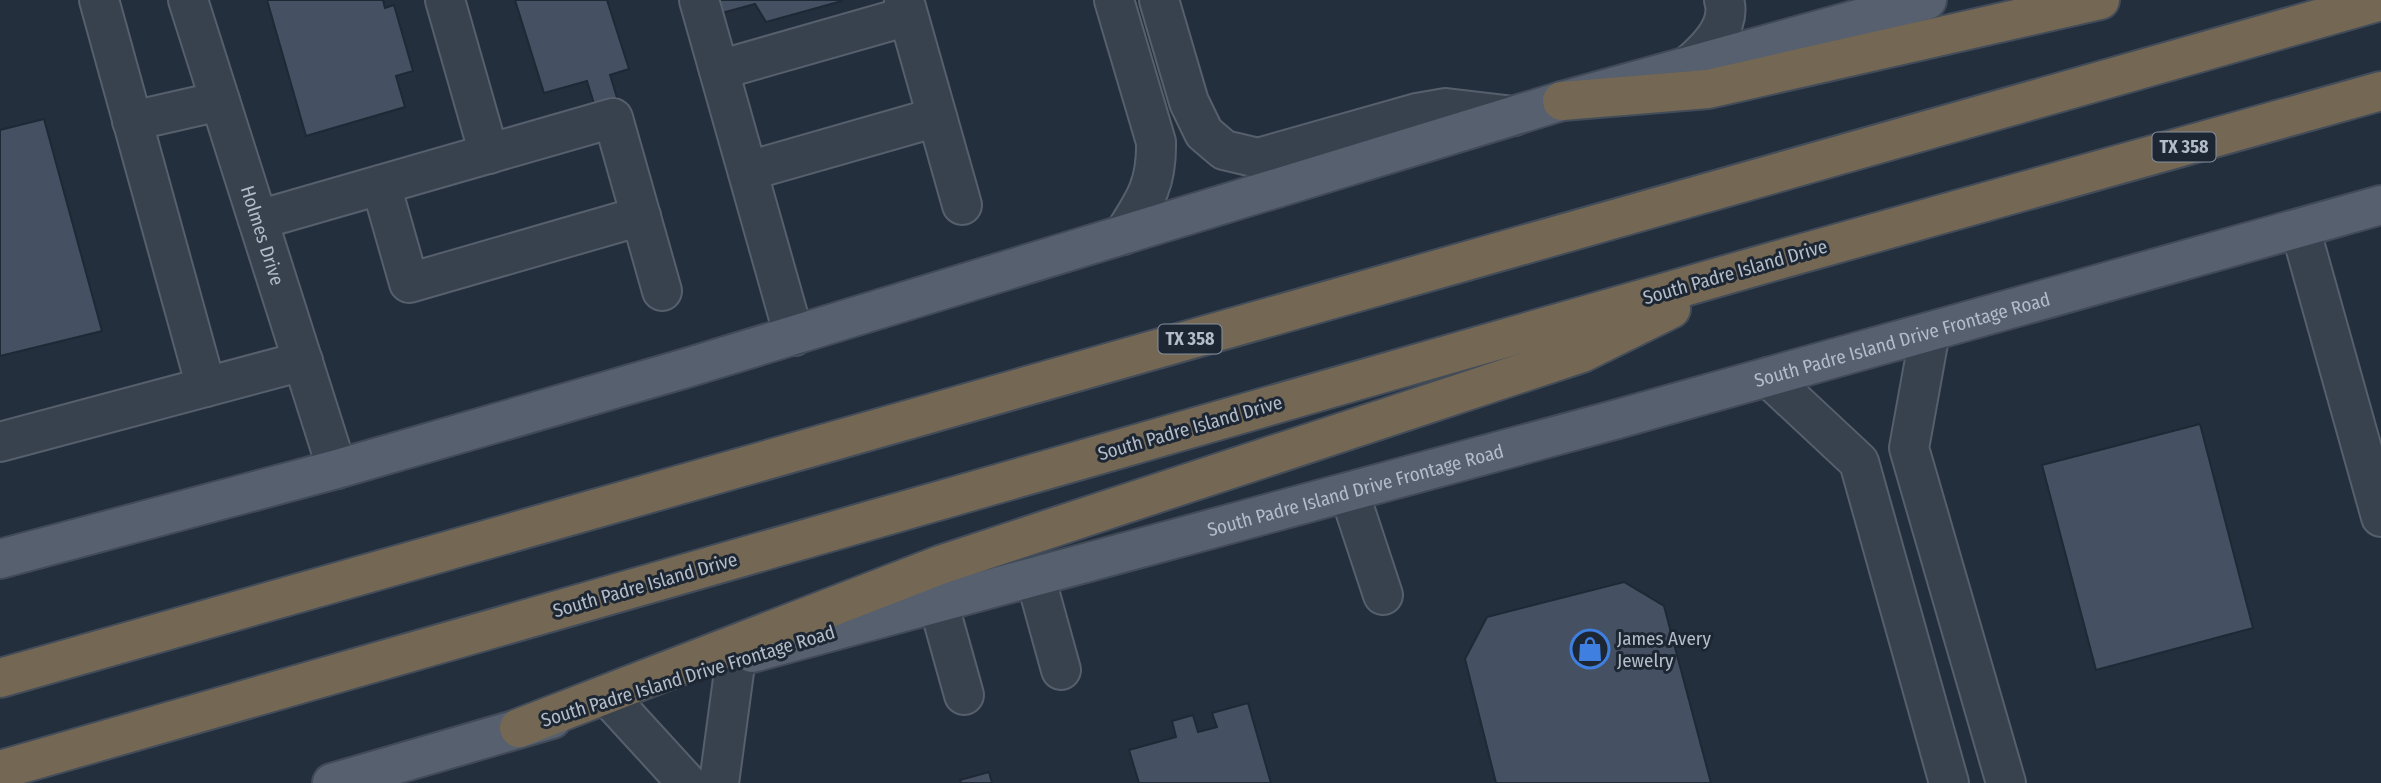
<svg xmlns="http://www.w3.org/2000/svg" width="2381" height="783" font-family="'Fira Sans Condensed',sans-serif">
	<rect width="100%" height="100%" fill="#242f3e"/>
	<!-- building -->
	<g fill="#455162" stroke="#1f2835" stroke-width="2">
		<polygon points="267,0 383,0 385,8 394,5 413,71 396,76 405,107 306,136"/>
		<polygon points="515,0 607,0 629,69 610,75 618,101 595,107 587,81 544,93"/>
		<polygon points="714,0 842,0 842,1 766,22 755,4 718,14"/>
		<polygon points="44,119 102,331 0,356 0,130"/>
		<polygon points="2200,424 2253,628 2096,670 2042,465"/>
		<polygon points="1624,582 1664,606 1711,783 1496,783 1465,659 1487,617"/>
		<polygon points="1248,703 1271,783 1139,783 1129,750 1176,737 1172,721 1193,715 1198,732 1217,727 1212,713"/>
		<polygon points="989,772 992,783 961,783 960,780"/>
	</g>
	<g fill="none" stroke-linecap="round" stroke-linejoin="round">
		<defs>
			<g id="minor">
				<polyline points="99,0 206,387"/>
				<path id="s1" d="M188,0l149,469"/>
				<polyline points="445,0 489,154"/>
				<polyline points="699,0 794,336"/>
				<polyline points="904,0 962,205"/>
				<path d="M1114,0l42,142c1,42 -11,59 -33,93"/>
				<polyline points="1159,0 1189,102 1204,133 1224,150 1258,158 1417,113 1446,108 1514,116"/>
				<path d="M1688,66c18,-15 44,-40 36,-66"/>
				<polyline points="719,70 908,16"/>
				<polyline points="132,121 220,101"/>
				<polyline points="748,171 937,117"/>
				<polyline points="381,185 409,283 641,216"/>
				<polyline points="258,220 613,118 662,291"/>
				<polyline points="2300,228 2381,517"/>
				<polyline points="1930,332 1909,448 2006,783"/>
				<polyline points="1768,377 1859,462 1949,783"/>
				<polyline points="0,442 303,361"/>
				<polyline points="1349,492 1383,595"/>
				<polyline points="1035,576 1061,670"/>
				<polyline points="938,602 964,695"/>
				<polyline points="612,701 687,783"/>
				<polyline points="719,783 736,657"/>
			</g>
			<g id="major">
				<polyline points="0,559 337,469 683,369 1562,101 1927,0"/>
				<path id="s2" d="M752,653l862,-233 767,-215"/>
				<polyline points="332,783 552,719"/>
			</g>
			<g id="highway">
				<polyline points="1562,101 1708,89 2100,0"/>
				<polyline points="0,678 2381,1"/>
				<polyline points="519,728 940,565 1582,353 1671,309"/>
				<polyline points="0,770 1764,264 2381,91"/>
			</g>
		</defs>
		<!-- minor casing -->
		<use href="#minor" stroke="#565f6c" stroke-width="42"/>
		<!-- major casing -->
		<use href="#major" stroke="#414a57" stroke-width="42"/>
		<!-- highway casing -->
		<use href="#highway" stroke="#434c59" stroke-width="42"/>
		<!-- minor -->
		<use href="#minor" stroke="#38414e" stroke-width="38"/>
		<!-- major -->
		<use href="#major" stroke="#56606e" stroke-width="38"/>
		<!-- highway -->
		<use href="#highway" stroke="#746855" stroke-width="38"/>
	</g>
	<!-- icons -->
	<defs>
		<symbol id="shop-ring" viewBox="-11 -11 22 22"><circle r="9.5" fill="#1d2633" stroke="#3f7fe0" stroke-width="1.5"/><path d="M-5-2.5h2.3a2.7 3.5 0 0 1 5.4 0H5L5.5 6h-11ZM-1.5-2.5h3a1.5 2.3 0 0 0-3 0Z" fill="#3f7fe0"/></symbol>
	</defs>
	<g fill-rule="evenodd">
		<use href="#shop-ring" x="1568" y="627" width="44" height="44"/>
	</g>
	<g text-anchor="middle" dominant-baseline="central" stroke-width="6" stroke-linejoin="round" paint-order="stroke">
		<!-- shield labels -->
		<g fill="#1d2633" stroke="#878f9c" stroke-width="2">
			<rect x="2152.5" y="132.5" width="63" height="29" rx="5"/>
			<rect x="1158.5" y="324.5" width="63" height="29" rx="5"/>
		</g>
		<g font-size="18" font-weight="bold" fill="#b4bcc9">
			<text x="2184" y="147">TX 358</text>
			<text x="1190" y="339">TX 358</text>
		</g>
		<!-- street labels -->
		<g font-size="19" fill="#b4bcc9" stroke="#1d2633">
			<text stroke="none"><textPath href="#s1" startOffset="247">Holmes Drive</textPath></text>
			<text transform="translate(1735 272) rotate(-16)">South Padre Island Drive</text>
			<text stroke="none"><textPath href="#s2" startOffset="1192">South Padre Island Drive Frontage Road</textPath></text>
			<text transform="translate(1190 428) rotate(-16)">South Padre Island Drive</text>
			<text stroke="none"><textPath href="#s2" startOffset="625">South Padre Island Drive Frontage Road</textPath></text>
			<text transform="translate(645 585) rotate(-16)">South Padre Island Drive</text>
			<text transform="translate(688 676) rotate(-17)">South Padre Island Drive Frontage Road</text>
		</g>
		<!-- poi labels -->
		<g font-size="19" fill="#b4bcc9" stroke="#1d2633" text-anchor="start">
			<text x="1617" y="638">James Avery<tspan x="1617" dy="22">Jewelry</tspan></text>
		</g>
	</g>
</svg>
